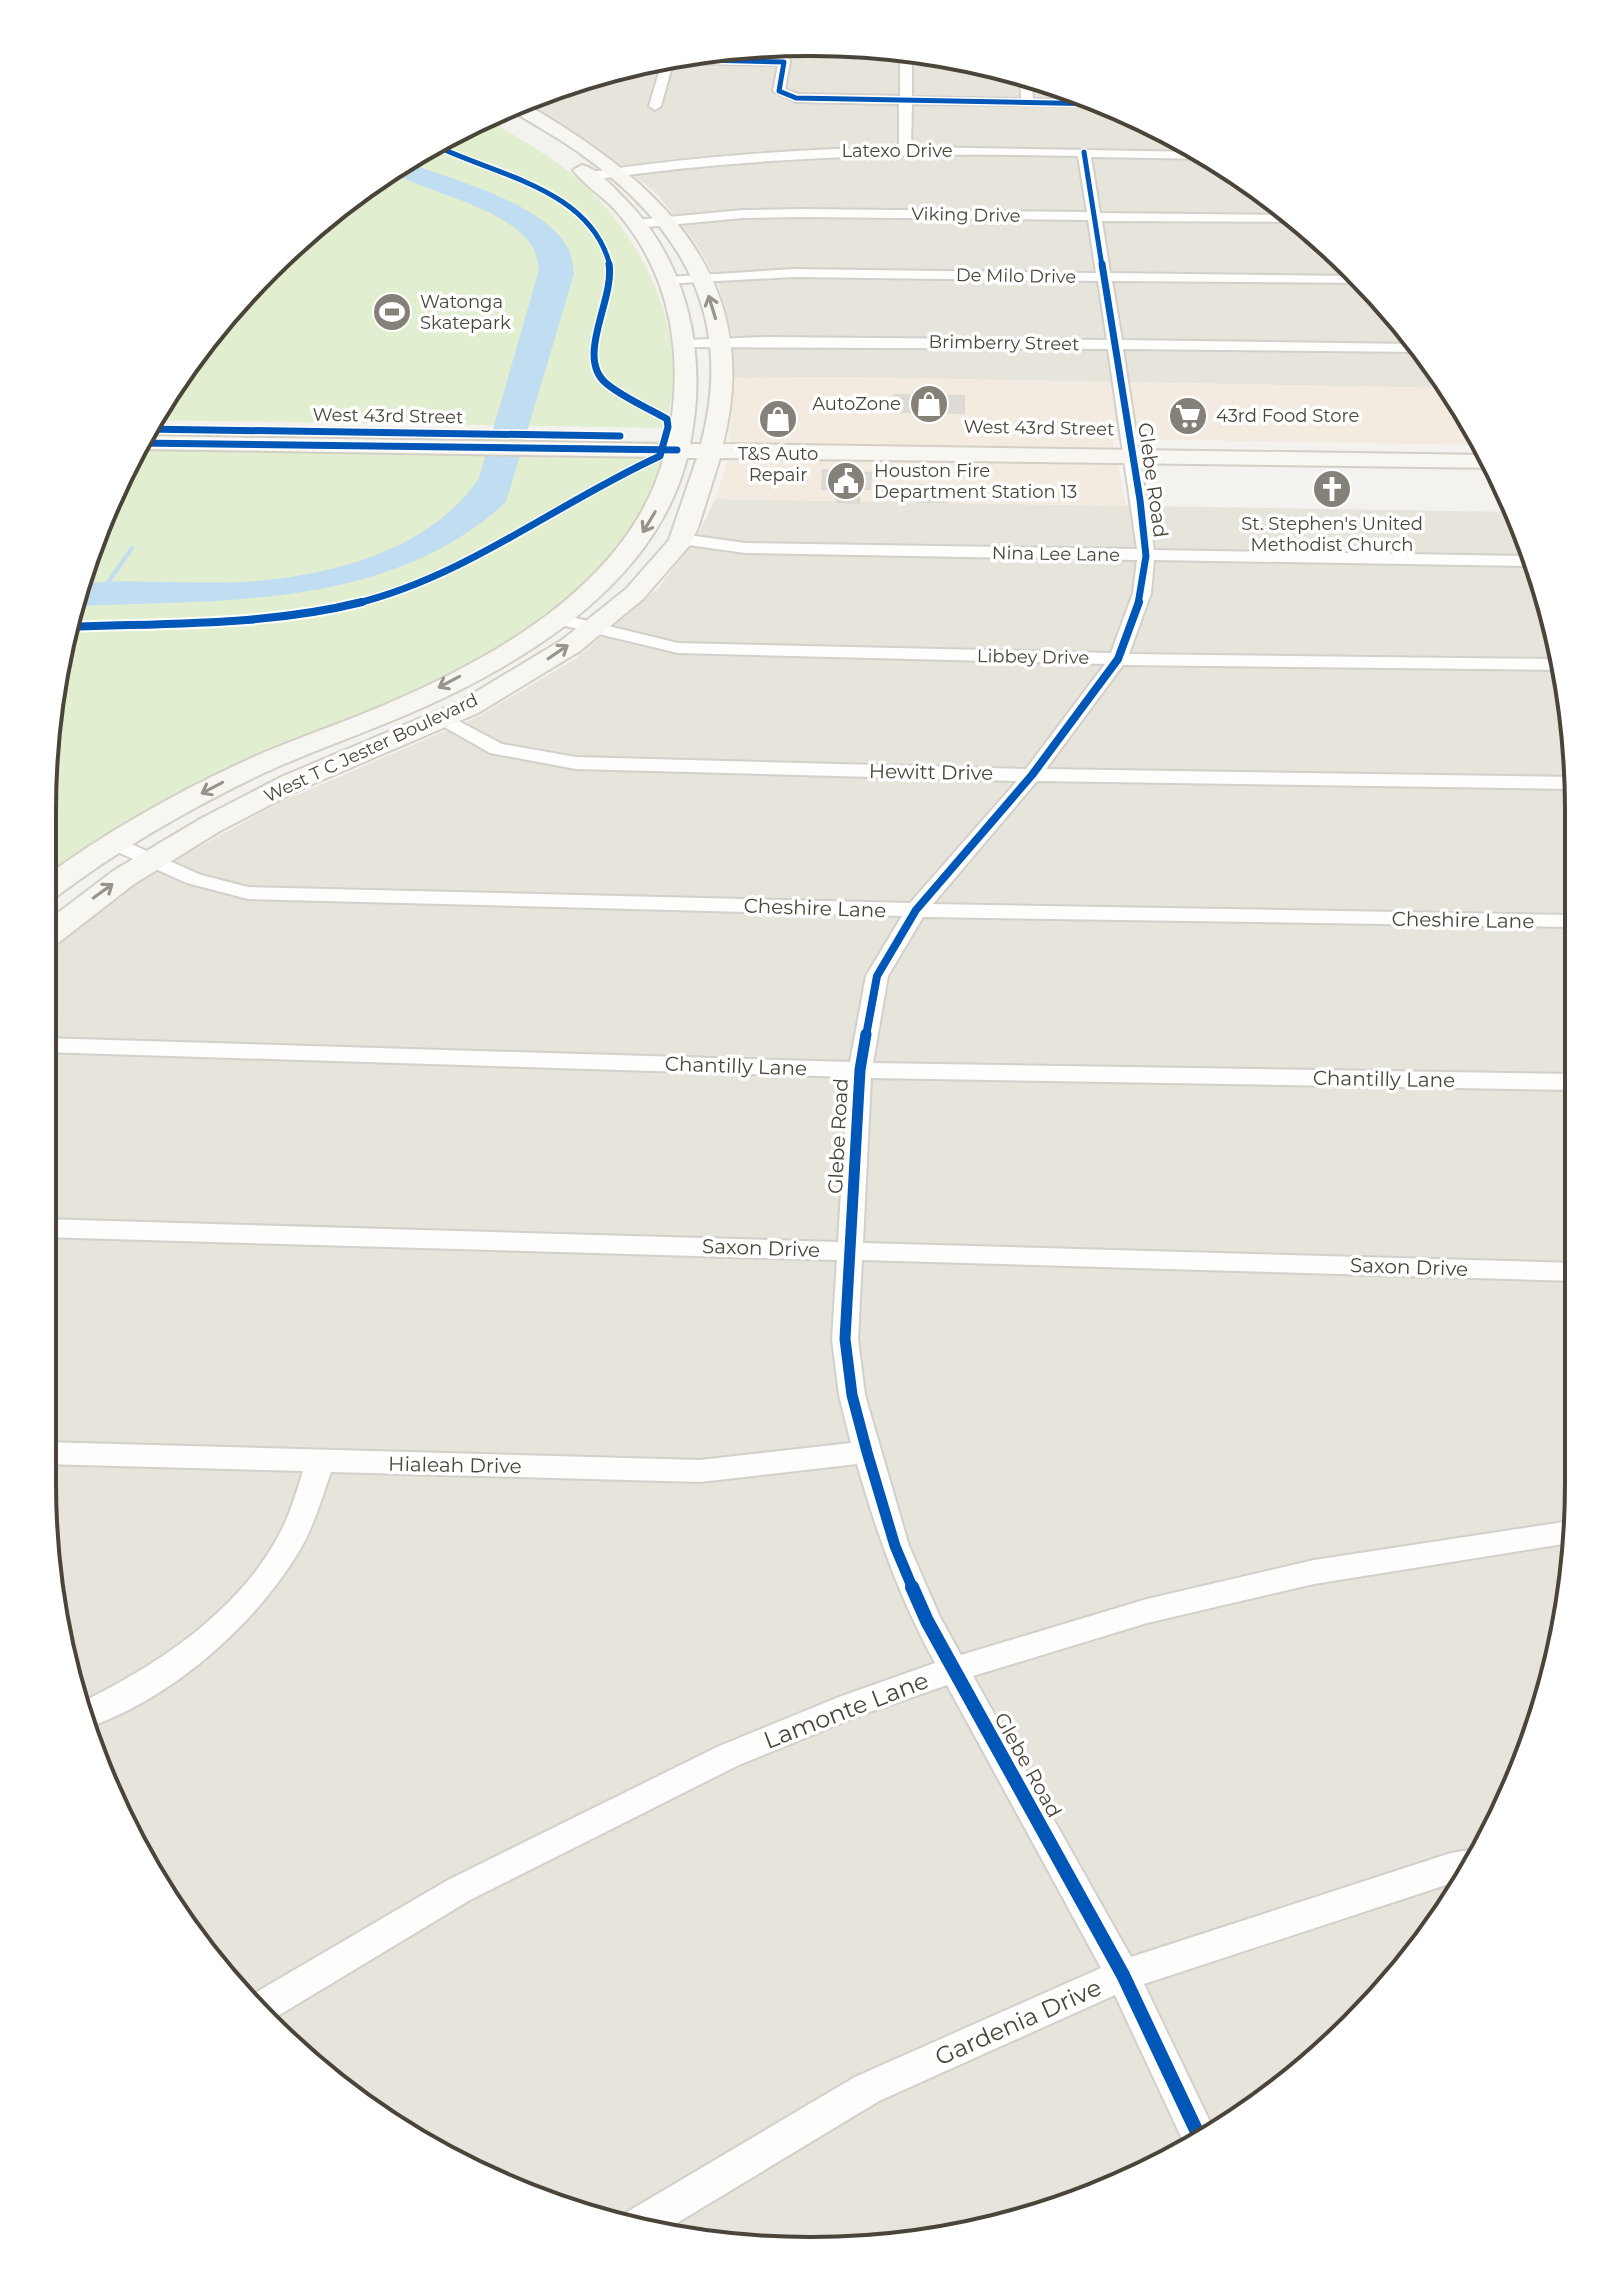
<svg xmlns="http://www.w3.org/2000/svg" width="1621" height="2293" font-family="Montserrat,sans-serif">
	<rect width="100%" height="100%" fill="#f4f2ee"/>
	<!-- residential -->
	<g fill="#e7e4dc">
		<polygon points="864,44 1010,68 1151,121 1279,201 1389,304 1444,388 841,377 733,378 733,338 718,283 698,246 657,194 595,145 523,101 564,83 711,49"/>
		<polygon points="715,499 1513,512 1572,710 1577,1532 1553,1681 1500,1822 1420,1951 1317,2061 1105,2192 910,2244 661,2236 471,2172 303,2060 171,1909 68,1682 42,1482 42,953 139,880 281,802 477,717 575,659 659,587 698,535"/>
	</g>
	<!-- commercial -->
	<polygon fill="#f3ebdf" points="841,377 1444,388 1482,445 1113,439 1126,506 715,499 729,457 733,378"/>
	<!-- green -->
	<g fill="#e1eecf">
		<path d="M486,118c24,15 50,30 73,46 67,49 119,137 114,222 -1,14 -5,29 -8,42l-515,-8 154,-188 123,-87z"/>
		<path d="M137,447l428,9 1,-3 94,3 5,5c-5,15 -9,33 -17,46 -37,64 -97,106 -157,147l-449,231v-75l15,-150z"/>
	</g>
	<!-- water -->
	<path fill="#c0ddf1" d="M403,161c47,18 143,42 166,89 3,7 4,17 5,24l-68,228c-116,107 -282,98 -429,104l9,-23c51,-4 103,1 154,-1 84,-4 190,-30 239,-104l60,-208c-2,-7 -2,-17 -7,-24 -25,-39 -102,-52 -143,-75z"/>
	<g fill="none" stroke-linecap="round" stroke-linejoin="round">
		<!-- stream -->
		<polyline stroke="#c0ddf1" stroke-width="4" points="104,588 132,548"/>
	</g>
	<!-- building -->
	<g fill="#dedbd6" stroke="#dcd9d4" stroke-width="2">
		<polygon points="894,395 964,396 964,413 894,412"/>
		<polygon points="823,470 871,473 870,489 859,489 859,503 837,502 837,489 822,489"/>
		<polygon points="917,485 946,486 947,502 917,502"/>
	</g>
	<g fill="none" stroke-linecap="round" stroke-linejoin="round">
		<defs>
			<path id="street" d="M774,46h12l4,16 -5,27 13,5 102,2v-41l6,-3 6,3v42l109,2 -1,-27 11,4 2,23 61,1 16,6 -198,-2 -1,43 289,5 11,7 -120,-2 9,56 193,2 8,7 -199,-1 8,52 248,3 8,7 -254,-2 10,59 293,4 5,8 -297,-3 31,201 372,6 1,10 -373,-6 -3,33 -22,61 428,5 3,11 -437,-5 -77,104 527,8v12l-536,-8 -104,123 641,11v12l-651,-10 -35,59 -15,87 702,11v16l-704,-12 -8,165 713,20v18l-714,-21 -4,79 7,56 44,151 31,71 21,38 186,-56 167,-39 263,-40 -1,22 -262,42 -167,39 -174,53 158,281 320,-104 23,-4 8,2 -18,28 -320,105 68,142 -28,17 -69,-148 -236,106 -222,134 -38,-13 3,-7 233,-138 246,-109 -154,-283 -86,30 -122,50 -269,135 -199,120 -23,-23 200,-117 269,-133 122,-50 96,-34c-35,-64 -58,-129 -78,-199l-157,18 -369,-10c-9,25 -16,51 -29,74 -44,77 -129,152 -213,181l-11,-23c79,-38 164,-94 204,-175 9,-18 15,-39 21,-58l-261,-7v-22l658,18 151,-17 -12,-48 -7,-56 5,-79 -795,-23v-18l796,23 10,-165 -806,-25v-14l808,24 16,-86 36,-60 -654,-17 -61,-16 -81,-36 -3,-4 3,-4h14l81,36 47,12 662,16 107,-122 -441,-12 -86,-16 -58,-33 3,-4h14l53,28 74,13 450,12 79,-105 -427,-11 -125,-30 -3,-4 9,-5 119,29 433,10 22,-60 4,-33 -392,-7 -64,-9 -9,-5 9,-5 64,9 392,6 -29,-200 -427,-2v-6l5,-1 81,-3 340,3 -9,-59 -304,-4 -131,7v-6l5,-1 126,-8 302,4 -8,-53 -286,-3 -59,1 -107,10 -7,-4 7,-4 107,-10 59,-1 285,3 -9,-56c-164,-4 -325,0 -488,24l-6,-4 6,-4c103,-15 205,-23 309,-25v-43l-103,-2 -23,-11 5,-26 -105,-2 -12,43 -6,4 -6,-4 13,-44 -3,-2 20,-4 98,2z"/>
			<path id="secondary" d="M522,102c133,76 244,174 201,342l766,11 9,13 -778,-10 -22,70 -9,18 -46,53 -63,52 -102,62 -177,76 -81,42 -86,53 -81,63 -11,2v-24l71,-54 87,-52 81,-42 178,-75 103,-62 64,-51 43,-49 28,-82h-10c-33,130 -170,210 -286,259 -45,19 -91,35 -135,55 -76,36 -147,77 -213,127l-11,3v-23c64,-47 133,-86 205,-119 44,-20 90,-35 135,-54 113,-48 248,-123 282,-249l-528,-8 5,-13 526,8c18,-82 6,-167 -50,-232 -13,-15 -32,-26 -44,-42l9,-5c16,4 31,22 43,34 64,65 83,157 65,245h11c34,-126 -18,-217 -120,-290 -23,-17 -49,-30 -73,-46z"/>
		</defs>
		<!-- street casing -->
		<use href="#street" stroke="#d2d0cb" stroke-width="4"/>
		<!-- secondary casing -->
		<use href="#secondary" stroke="#d3cfc5" stroke-width="4"/>
		<!-- street -->
		<use href="#street" fill="#fdfdfc" fill-rule="evenodd"/>
		<!-- secondary -->
		<use href="#secondary" fill="#f7f6f1" fill-rule="evenodd"/>
		<defs>
			<g id="cycleway-far4">
				<polyline points="664,59 784,62 779,91 796,98 1105,104"/>
				<path d="M430,143c62,32 161,44 180,123"/>
				<polyline points="1084,152 1102,266"/>
			</g>
			<g id="cycleway-far3">
				<polyline points="1102,264 1140,500 1146,556 1138,604"/>
				<polyline points="144,429 620,436"/>
				<polyline points="139,443 677,450"/>
				<path d="M354,604c112,-27 203,-101 306,-148l8,-29 -1,-8c-19,-11 -43,-21 -60,-35 -33,-26 8,-84 2,-120"/>
			</g>
			<g id="cycleway-far2">
				<path d="M69,627c98,-4 197,-1 293,-25"/>
				<polyline points="866,1036 877,976 916,910 1032,775 1118,659 1139,602"/>
			</g>
			<polyline id="cycleway-far1" points="866,1034 860,1070 845,1339 852,1395 867,1452 895,1546 913,1589"/>
			<polyline id="cycleway" points="912,1587 927,1621 1123,1975 1198,2134"/>
		</defs>
		<!-- cycleway-far4 casing -->
		<use href="#cycleway-far4" stroke="#fff" stroke-width="8"/>
		<!-- cycleway-far3 casing -->
		<use href="#cycleway-far3" stroke="#fff" stroke-width="10"/>
		<!-- cycleway-far2 casing -->
		<use href="#cycleway-far2" stroke="#fff" stroke-width="12"/>
		<!-- cycleway-far1 casing -->
		<use href="#cycleway-far1" stroke="#fff" stroke-width="16"/>
		<!-- cycleway casing -->
		<use href="#cycleway" stroke="#fff" stroke-width="19"/>
		<!-- cycleway-far4 -->
		<use href="#cycleway-far4" stroke="#0057b8" stroke-width="5"/>
		<!-- cycleway-far3 -->
		<use href="#cycleway-far3" stroke="#0057b8" stroke-width="7"/>
		<!-- cycleway-far2 -->
		<use href="#cycleway-far2" stroke="#0057b8" stroke-width="8"/>
		<!-- cycleway-far1 -->
		<use href="#cycleway-far1" stroke="#0057b8" stroke-width="11"/>
		<!-- cycleway -->
		<use href="#cycleway" stroke="#0057b8" stroke-width="14"/>
	</g>
	<!-- one-way arrows -->
	<defs><path id="oneway-shaft" d="M-6 0H5M1.5-3L5.5 0L1.5 3" fill="none" stroke-width="1.6" stroke-linecap="round" stroke-linejoin="round" transform="scale(2)"/></defs>
	<g stroke="#98948c">
		<use href="#oneway-shaft" transform="translate(712 307) rotate(-107)"/>
		<use href="#oneway-shaft" transform="translate(649 522) rotate(121)"/>
		<use href="#oneway-shaft" transform="translate(558 652) rotate(-34)"/>
		<use href="#oneway-shaft" transform="translate(449 682) rotate(152)"/>
		<use href="#oneway-shaft" transform="translate(212 788) rotate(152)"/>
		<use href="#oneway-shaft" transform="translate(103 891) rotate(-36)"/>
	</g>
	<!-- icons -->
	<defs>
		<symbol id="stadium-disc" viewBox="-11 -11 22 22"><circle r="9.5" fill="#868178" stroke="#fff"/><path d="M0-5a6.5 5 0 1 0 0 10a6.5 5 0 1 0 0-10ZM-3.5-1.8h7v3.6h-7Z" fill="#fff"/></symbol>
		<symbol id="shop-disc" viewBox="-11 -11 22 22"><circle r="9.5" fill="#868178" stroke="#fff"/><path d="M-5-2.5h2.3a2.7 3.5 0 0 1 5.4 0H5L5.5 6h-11ZM-1.5-2.5h3a1.5 2.3 0 0 0-3 0Z" fill="#fff"/></symbol>
		<symbol id="supermarket-disc" viewBox="-11 -11 22 22"><circle r="9.5" fill="#868178" stroke="#fff"/><path d="M-6-5.5h2.5l.6 2H6L4.5 2H-2.5L-4.4-4H-6ZM-1.5 3.2a1.3 1.3 0 1 0 .1 0ZM3 3.2a1.3 1.3 0 1 0 .1 0Z" fill="#fff"/></symbol>
		<symbol id="civic-disc" viewBox="-11 -11 22 22"><circle r="9.5" fill="#868178" stroke="#fff"/><path d="M-.6-6.5H3V-4.5H.6V-3L4-1V1h2V6H-6V1h2V-1L-.6-3ZM-1.2 2.5V6h2.4V2.5Z" fill="#fff"/></symbol>
		<symbol id="church-disc" viewBox="-11 -11 22 22"><circle r="9.5" fill="#868178" stroke="#fff"/><path d="M-1.2-6h2.4v3.5h3.3v2.4h-3.3V6h-2.4V-.1h-3.3v-2.4h3.3Z" fill="#fff"/></symbol>
	</defs>
	<g fill-rule="evenodd">
		<use href="#stadium-disc" x="370" y="290" width="44" height="44"/>
		<use href="#shop-disc" x="907" y="382" width="44" height="44"/>
		<use href="#supermarket-disc" x="1166" y="394" width="44" height="44"/>
		<use href="#shop-disc" x="756" y="397" width="44" height="44"/>
		<use href="#civic-disc" x="824" y="459" width="44" height="44"/>
		<use href="#church-disc" x="1310" y="467" width="44" height="44"/>
	</g>
	<g text-anchor="middle" dominant-baseline="central" stroke-width="7" stroke-linejoin="round" paint-order="stroke">
		<!-- far-street labels -->
		<g font-size="18" fill="#4b4439" stroke="#fff">
			<text x="897" y="151">Latexo Drive</text>
			<text transform="translate(966 215) rotate(1)">Viking Drive</text>
			<text transform="translate(1016 276) rotate(1)">De Milo Drive</text>
			<text transform="translate(1004 343) rotate(1)">Brimberry Street</text>
			<text transform="translate(388 416) rotate(1)">West 43rd Street</text>
			<text transform="translate(1039 428) rotate(1)">West 43rd Street</text>
			<text transform="translate(1056 554) rotate(1)">Nina Lee Lane</text>
			<text transform="translate(1033 657) rotate(1)">Libbey Drive</text>
			<text transform="translate(371 748) rotate(-25)">West T C Jester Boulevard</text>
		</g>
		<!-- far-poi labels -->
		<g font-size="18" fill="#4b4439" stroke="#fff" text-anchor="start">
			<text x="420" y="302">Watonga<tspan x="420" dy="21">Skatepark</tspan></text>
			<text x="901" y="404" text-anchor="end">AutoZone</text>
			<text x="1216" y="416">43rd Food Store</text>
			<text x="778" y="454" text-anchor="middle">T&amp;S Auto<tspan x="778" dy="21">Repair</tspan></text>
			<text x="874" y="471">Houston Fire<tspan x="874" dy="21">Department Station 13</tspan></text>
			<text x="1332" y="524" text-anchor="middle">St. Stephen's United<tspan x="1332" dy="21">Methodist Church</tspan></text>
		</g>
		<!-- street labels -->
		<g font-size="20" fill="#4b4439" stroke="#fff">
			<text transform="translate(1153 480) rotate(82)">Glebe Road</text>
			<text transform="translate(931 772) rotate(1)">Hewitt Drive</text>
			<text transform="translate(815 908) rotate(2)">Cheshire Lane</text>
			<text transform="translate(1463 920) rotate(1)">Cheshire Lane</text>
			<text transform="translate(736 1066) rotate(2)">Chantilly Lane</text>
			<text transform="translate(1384 1079) rotate(1)">Chantilly Lane</text>
			<text transform="translate(838 1136) rotate(-87)">Glebe Road</text>
			<text transform="translate(761 1248) rotate(2)">Saxon Drive</text>
			<text transform="translate(1409 1267) rotate(2)">Saxon Drive</text>
			<text transform="translate(455 1465) rotate(1)">Hialeah Drive</text>
			<text transform="translate(1028 1765) rotate(61)">Glebe Road</text>
		</g>
		<!-- near-street labels -->
		<g font-size="24" fill="#4b4439" stroke="#fff">
			<text transform="translate(846 1710) rotate(-21)">Lamonte Lane</text>
			<text transform="translate(1018 2022) rotate(-24)">Gardenia Drive</text>
		</g>
	</g>
	<!-- crop -->
	<path d="M0 0H1621V2293H0ZM810 56H811A754 754 0 0 1 1565 810V1483A754 754 0 0 1 811 2237H810A754 754 0 0 1 56 1483V810A754 754 0 0 1 810 56Z" fill="#fff" fill-rule="evenodd"/>
	<path fill="none" stroke="#4b4439" stroke-width="4" d="M810 56H811A754 754 0 0 1 1565 810V1483A754 754 0 0 1 811 2237H810A754 754 0 0 1 56 1483V810A754 754 0 0 1 810 56Z"/>
</svg>
